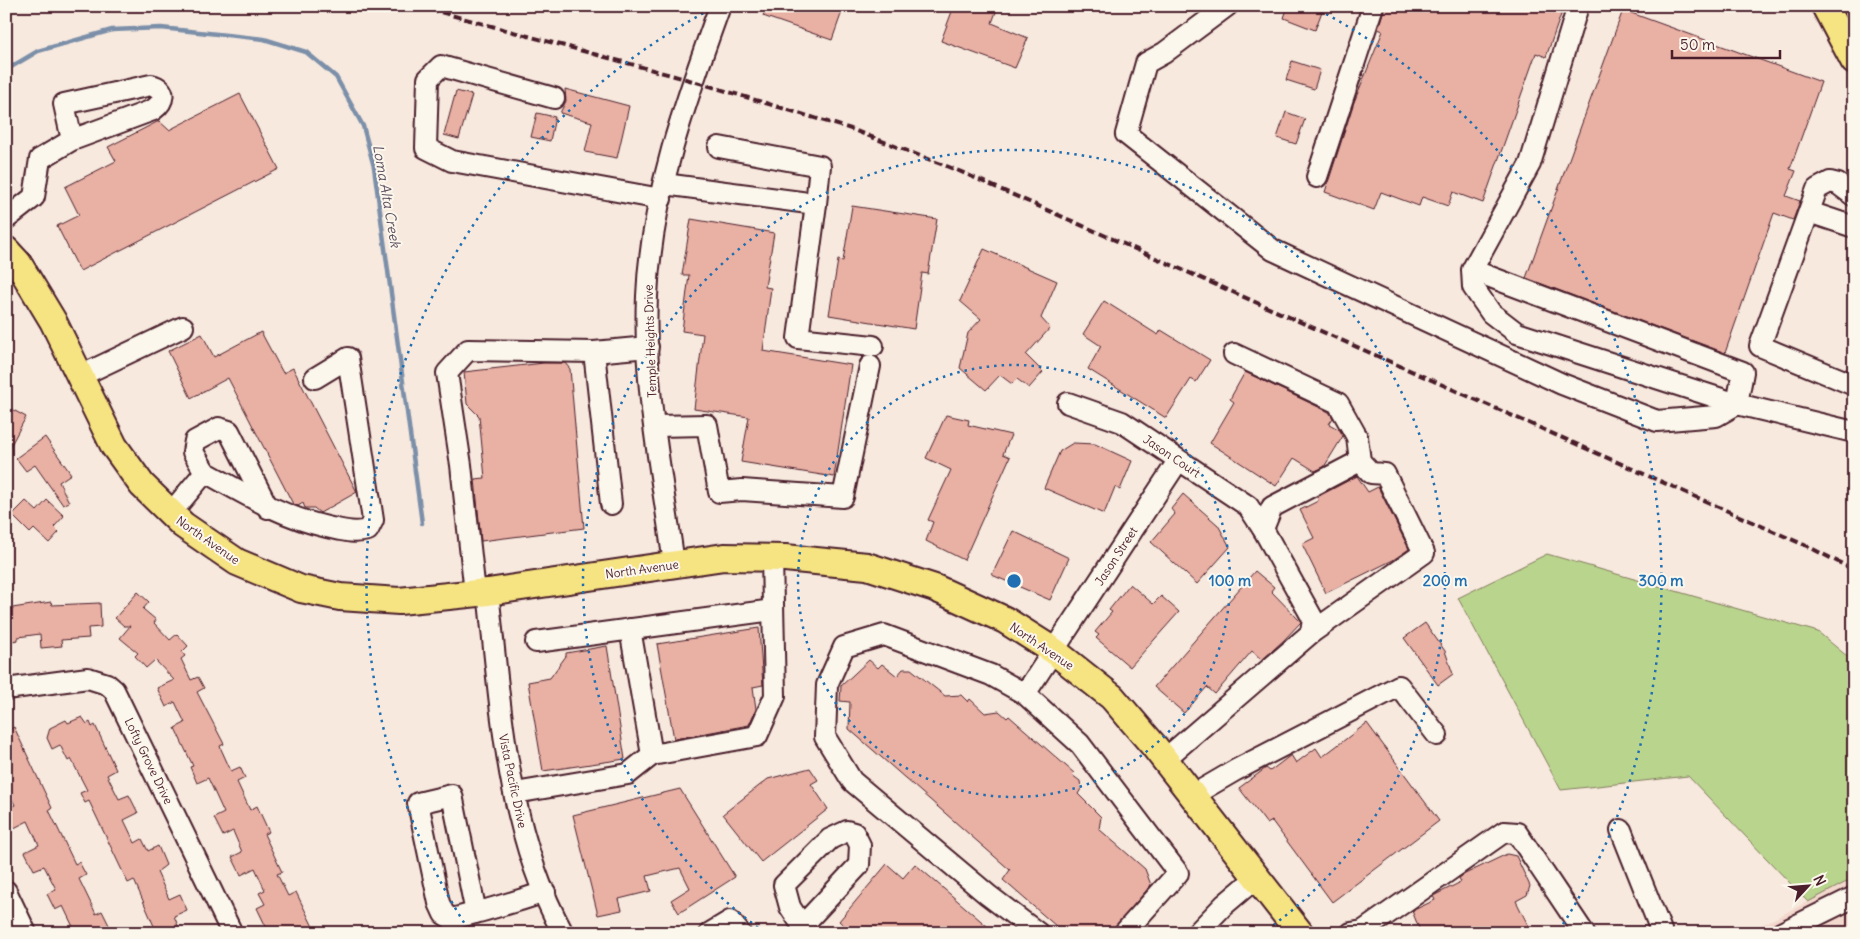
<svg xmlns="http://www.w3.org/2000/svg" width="1860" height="939" font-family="Delius,sans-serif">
	<rect width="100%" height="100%" fill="#f7e9de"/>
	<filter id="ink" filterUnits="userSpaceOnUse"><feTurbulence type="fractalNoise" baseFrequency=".02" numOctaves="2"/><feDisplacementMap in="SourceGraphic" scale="10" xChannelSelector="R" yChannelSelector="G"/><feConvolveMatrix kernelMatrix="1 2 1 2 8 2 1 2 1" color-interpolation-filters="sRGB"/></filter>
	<g filter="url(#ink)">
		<!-- built -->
		<polygon fill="#f3d8cd" points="1854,878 1854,933 1746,933"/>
		<!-- green -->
		<polygon fill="#b9d58d" stroke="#827a5c" points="1547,554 1818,632 1854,662 1854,878 1808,902 1688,776 1561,790 1458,598"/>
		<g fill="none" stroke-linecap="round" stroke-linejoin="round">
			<!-- stream -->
			<polyline stroke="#7b8fa9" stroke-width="4.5" points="6,70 38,51 112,30 161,28 264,39 306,52 336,77 363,126 374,167 422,523"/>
		</g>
		<!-- building -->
		<g fill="#e9b0a4" stroke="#4a1f2b">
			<polygon points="767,6 844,6 832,40 763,16"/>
			<polygon points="954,6 998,6 992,23 1028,38 1015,68 941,41"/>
			<polygon points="1288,6 1324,6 1315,30 1284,18"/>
			<polygon points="1385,6 1564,6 1546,57 1536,53 1483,203 1453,192 1448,206 1422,197 1419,206 1381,192 1374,210 1325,192 1354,102 1383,31 1378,29"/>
			<polygon points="1623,10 1821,82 1790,169 1796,171 1786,196 1800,201 1793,220 1774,213 1725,353 1526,278"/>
			<polygon points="1292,61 1320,70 1314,89 1286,80"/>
			<polygon points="565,89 629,106 617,158 585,152 592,122 560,113 566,101"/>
			<polygon points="456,91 472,95 459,139 444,135"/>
			<polygon points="240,94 279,169 80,271 57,226 79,215 65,187 116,161 108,147 159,121 169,130"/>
			<polygon points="1286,112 1305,119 1296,144 1277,138"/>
			<polygon points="537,113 555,117 550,141 531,137"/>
			<polygon points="852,206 937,219 928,274 922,273 914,329 829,315 838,260 843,261"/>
			<polygon points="691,219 774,233 765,287 771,288 763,351 851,365 834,477 741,462 749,417 694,409 703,334 682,331 689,275 682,275"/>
			<polygon points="984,249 1057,281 1041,318 1050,328 1026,355 1043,372 1029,388 1017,379 1012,384 1000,375 986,390 960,368 968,333 981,319 960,301"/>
			<polygon points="1104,301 1158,335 1161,330 1210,360 1196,382 1191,379 1166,418 1088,369 1101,346 1083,334"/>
			<polygon points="261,332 283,373 293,368 357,492 320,513 314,508 305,508 303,503 298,506 293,504 228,378 191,398 168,351 202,334 214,357"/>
			<polygon points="544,363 565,363 570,369 584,528 481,541 475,479 485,478 479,416 467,404 464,372"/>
			<polygon points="1245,372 1329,412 1333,418 1329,424 1340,430 1343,436 1324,467 1315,471 1294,458 1276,486 1210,443 1234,402 1230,399"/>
			<polygon points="6,406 26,417 6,454"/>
			<polygon points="946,415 969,420 968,425 1011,435 1003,454 1010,457 964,560 926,541 933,522 928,520 951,470 926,458"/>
			<polygon points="45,437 71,474 59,482 69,502 63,505 35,465 26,471 16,458"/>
			<polygon points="1073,443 1095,444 1132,461 1120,490 1115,487 1104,514 1044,488 1060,451"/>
			<polygon points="1357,476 1368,492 1378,487 1409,549 1393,560 1326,593 1302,544 1314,538 1300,510 1318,501 1317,497"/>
			<polygon points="1183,494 1218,525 1230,547 1197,584 1151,542 1175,514 1171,509"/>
			<polygon points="47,500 64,516 54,527 59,532 49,543 34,529 30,533 12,515 26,501 37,511"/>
			<polygon points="1013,531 1069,558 1050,600 992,575"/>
			<polygon points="1255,571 1274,587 1271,591 1301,622 1284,640 1262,660 1252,651 1215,694 1207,687 1184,713 1154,687"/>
			<polygon points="1130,584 1153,604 1161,596 1179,612 1130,667 1096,638 1099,635 1095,632 1112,612 1109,610"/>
			<polygon points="138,592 149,602 143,609 156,620 154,623 170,640 177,634 188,646 182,652 185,656 181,659 191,680 198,677 204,688 197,692 224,744 220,746 221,749 231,771 240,767 245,778 237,782 250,810 257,806 269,832 264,834 282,872 277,874 288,896 296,892 316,933 269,933 257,908 265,904 259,893 265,890 255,868 241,875 232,857 242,852 233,831 223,836 214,818 224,813 208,778 197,783 190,767 193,766 175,728 185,723 175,702 166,707 157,688 174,680 155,660 146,668 135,656 138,653 120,638 130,626 124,626 115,618"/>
			<polygon points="51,602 52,605 100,603 101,627 88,628 89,638 61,640 62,646 41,648 40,634 18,637 18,640 6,642 6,609"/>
			<polygon points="1425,623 1445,651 1453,674 1438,685 1404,638"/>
			<polygon points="759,628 763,685 753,687 756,709 749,725 674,739 657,644"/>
			<polygon points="607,646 625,759 543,771 528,682 550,678 566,656 566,653"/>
			<polygon points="869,660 878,668 882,664 897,676 903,669 911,669 945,696 961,695 968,702 970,699 985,713 999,711 1007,718 1009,716 1074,773 1072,775 1080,781 1081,789 1078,794 1101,817 1099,829 1145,869 1151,885 1110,933 1064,933 1003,880 1010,870 849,729 850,702 840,701 841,686"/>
			<polygon points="82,717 87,724 90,722 92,727 95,725 116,770 107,775 119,799 129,795 138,813 124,820 135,843 142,839 148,851 158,846 166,865 157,872 169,899 180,894 187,910 174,916 181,933 157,933 134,880 128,883 89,801 85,803 80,793 87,790 71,759 68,761 60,745 52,749 47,738 50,728 66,720 68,723"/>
			<polygon points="1367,723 1439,821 1332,902 1272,821 1267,824 1239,788 1266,768 1270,771 1291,755 1296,763 1316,748 1322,757"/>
			<polygon points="14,727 52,808 49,810 75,864 79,862 86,875 79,879 96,914 102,911 113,933 76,933 63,906 55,910 47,894 56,889 44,866 34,870 25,852 39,845 28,821 14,828 6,813 6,809 15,805 6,788 6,731"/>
			<polygon points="810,768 818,780 811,784 828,809 761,862 723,814 768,779"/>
			<polygon points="680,789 735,877 679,913 671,900 690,888 680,868 647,876 651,891 619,899 622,910 598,915 573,815"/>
			<polygon points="1507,854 1516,856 1530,886 1527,895 1516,901 1532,933 1421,933 1412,911 1435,900 1433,896 1461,882 1459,878 1465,874"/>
			<polygon points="887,864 903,878 915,864 995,933 852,933 839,921"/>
		</g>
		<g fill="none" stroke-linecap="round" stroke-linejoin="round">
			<defs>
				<g id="minor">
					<polyline points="1227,6 1164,53 1146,63 1126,134 1273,250 1562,384 1657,421 1716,416 1737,404 1854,432"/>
					<polyline points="554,98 441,66 428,79 426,148 452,161 661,199"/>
					<polyline points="1317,177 1373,6"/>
					<polyline points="664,184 816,204 820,166 719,147"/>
					<polyline points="1854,196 1838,184 1830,182 1817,189 1760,346 1854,385"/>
					<polyline points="816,204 798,338 873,346"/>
					<polyline points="1809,212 1854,227"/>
					<path d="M6,219l28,-22 6,-38 32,-19 81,-30c11,-8 15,-21 -2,-25l-87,19 8,36"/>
					<polyline points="1472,270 1743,372 1737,404 1517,333 1491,313 1473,287 1472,270 1530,164 1578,6"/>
					<polyline points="594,352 611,504"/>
					<polyline points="1234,354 1338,403 1357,437 1360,461 1371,473 1385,474 1424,553 1311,633"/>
					<polyline points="80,376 183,327"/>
					<polyline points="1068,403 1122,422 1248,506 1263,529 1313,619 1311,633 1165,759"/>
					<polyline points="656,426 707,425 719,492 742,490 843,497 870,366"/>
					<polyline points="205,472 193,452 195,441 219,428 229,431 268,508"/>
					<path d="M171,513l34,-41c40,22 77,45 122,55 15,3 26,7 41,3l5,-10 -25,-162 -33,20"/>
					<polyline points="1263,529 1272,507 1360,461"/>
					<path d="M674,564c-12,-88 -31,-179 -27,-268 4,-100 39,-196 73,-290"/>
					<path d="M488,592c13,115 18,237 75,341"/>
					<polyline points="475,593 461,465 447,373 468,350 594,352 648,347"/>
					<polyline points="630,629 652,755"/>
					<polyline points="536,642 773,610"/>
					<polyline points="6,689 88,678 107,684 114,690 232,933"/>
					<polyline points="1025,694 1178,461"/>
					<polyline points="515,793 628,774 652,755 757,736 775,696 772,558"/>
					<polyline points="1193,795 1236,770 1399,686 1437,735"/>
					<polyline points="1621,830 1662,933"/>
					<polyline points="6,891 26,933"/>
					<path d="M476,913l-24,-118 -34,8 21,100 5,11 8,5c32,-8 63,-17 93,-27"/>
					<polyline points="802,926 859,865 860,845 854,833 847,831 830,839 784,885 790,907 807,933"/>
					<polyline points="710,933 730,921 740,933"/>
					<polyline points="1038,933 988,895 852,781 825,737 827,685 844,647 884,635 991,675 1025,694 1080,744 1178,873 1124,933"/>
					<polyline points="1197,933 1224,905 1257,877"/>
					<polyline points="1351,933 1363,931 1504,832 1517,833 1584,933"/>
					<polyline points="1781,933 1854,897"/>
				</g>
				<g id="major">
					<polyline points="1825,6 1854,61"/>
					<polyline points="6,250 18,263 53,321 114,446 142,485 183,525 237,562 301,589 340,597 399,601 488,592 724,557 785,558 867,566 935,588 1005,620 1054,651 1112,697 1154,746 1300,933"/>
				</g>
			</defs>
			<!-- minor casing -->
			<use href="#minor" stroke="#4a1f2b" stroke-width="24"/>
			<!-- major casing -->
			<use href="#major" stroke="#4a1f2b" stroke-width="30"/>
			<!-- minor -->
			<use href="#minor" stroke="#fbf7ec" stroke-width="20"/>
			<!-- major -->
			<use href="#major" stroke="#f6e381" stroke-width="26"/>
			<!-- rail -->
			<polyline stroke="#4a1f2b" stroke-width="4" stroke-dasharray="8 4" stroke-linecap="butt" points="418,6 693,81 851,129 959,171 1809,547 1854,570"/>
		</g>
	</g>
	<!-- distance rings -->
	<g fill="none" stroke="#1f6fb2" stroke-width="2.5" stroke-dasharray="2.5 5">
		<circle cx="1014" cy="581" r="216"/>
		<path d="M764 932A431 431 0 1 1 1264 932"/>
		<path d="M468 929A647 647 0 0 1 715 7M1313 7A647 647 0 0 1 1560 929"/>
	</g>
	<g text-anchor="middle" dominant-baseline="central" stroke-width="4" stroke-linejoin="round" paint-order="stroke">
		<!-- street labels -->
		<g font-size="12" fill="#4a1f2b" stroke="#fbf7ec">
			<text transform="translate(650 341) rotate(-92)">Temple Heights Drive</text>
			<text transform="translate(1172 456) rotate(34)">Jason Court</text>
			<text transform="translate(208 540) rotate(35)">North Avenue</text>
			<text transform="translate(1116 556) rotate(-57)">Jason Street</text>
			<text transform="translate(642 569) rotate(-8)">North Avenue</text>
			<text transform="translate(1042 646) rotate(34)">North Avenue</text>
			<text transform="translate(149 761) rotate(64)">Lofty Grove Drive</text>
			<text transform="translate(513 781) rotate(78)">Vista Pacific Drive</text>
		</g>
		<!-- water labels -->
		<g font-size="14" font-style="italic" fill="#5e4e60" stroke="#fbf7ec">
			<text transform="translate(387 196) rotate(80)">Loma Alta Creek</text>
		</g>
	</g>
	<circle cx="1014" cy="581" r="8" fill="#1f6fb2" stroke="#fbf7ec" stroke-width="2.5"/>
	<g font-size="15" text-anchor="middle" font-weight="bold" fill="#1f6fb2" stroke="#fbf7ec" stroke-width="4" stroke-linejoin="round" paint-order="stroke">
		<text x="1230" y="586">100 m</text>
		<text x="1445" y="586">200 m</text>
		<text x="1661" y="586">300 m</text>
	</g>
	<!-- margin -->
	<rect width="1860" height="939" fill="none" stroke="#fbf7ec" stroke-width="25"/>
	<rect x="12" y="12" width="1835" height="914" fill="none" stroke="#4a1f2b" stroke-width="2" filter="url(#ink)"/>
	<!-- north arrow -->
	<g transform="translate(1808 886) rotate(64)" stroke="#fbf7ec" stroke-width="4" paint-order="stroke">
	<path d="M0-4L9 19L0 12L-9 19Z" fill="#4a1f2b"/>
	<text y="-8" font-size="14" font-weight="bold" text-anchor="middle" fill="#4a1f2b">N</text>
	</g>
	<!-- scale -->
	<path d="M1672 50v8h108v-8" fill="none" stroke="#4a1f2b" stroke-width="2.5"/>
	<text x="1680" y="50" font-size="15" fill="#4a1f2b" stroke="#fbf7ec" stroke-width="4" paint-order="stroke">50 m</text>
</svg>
